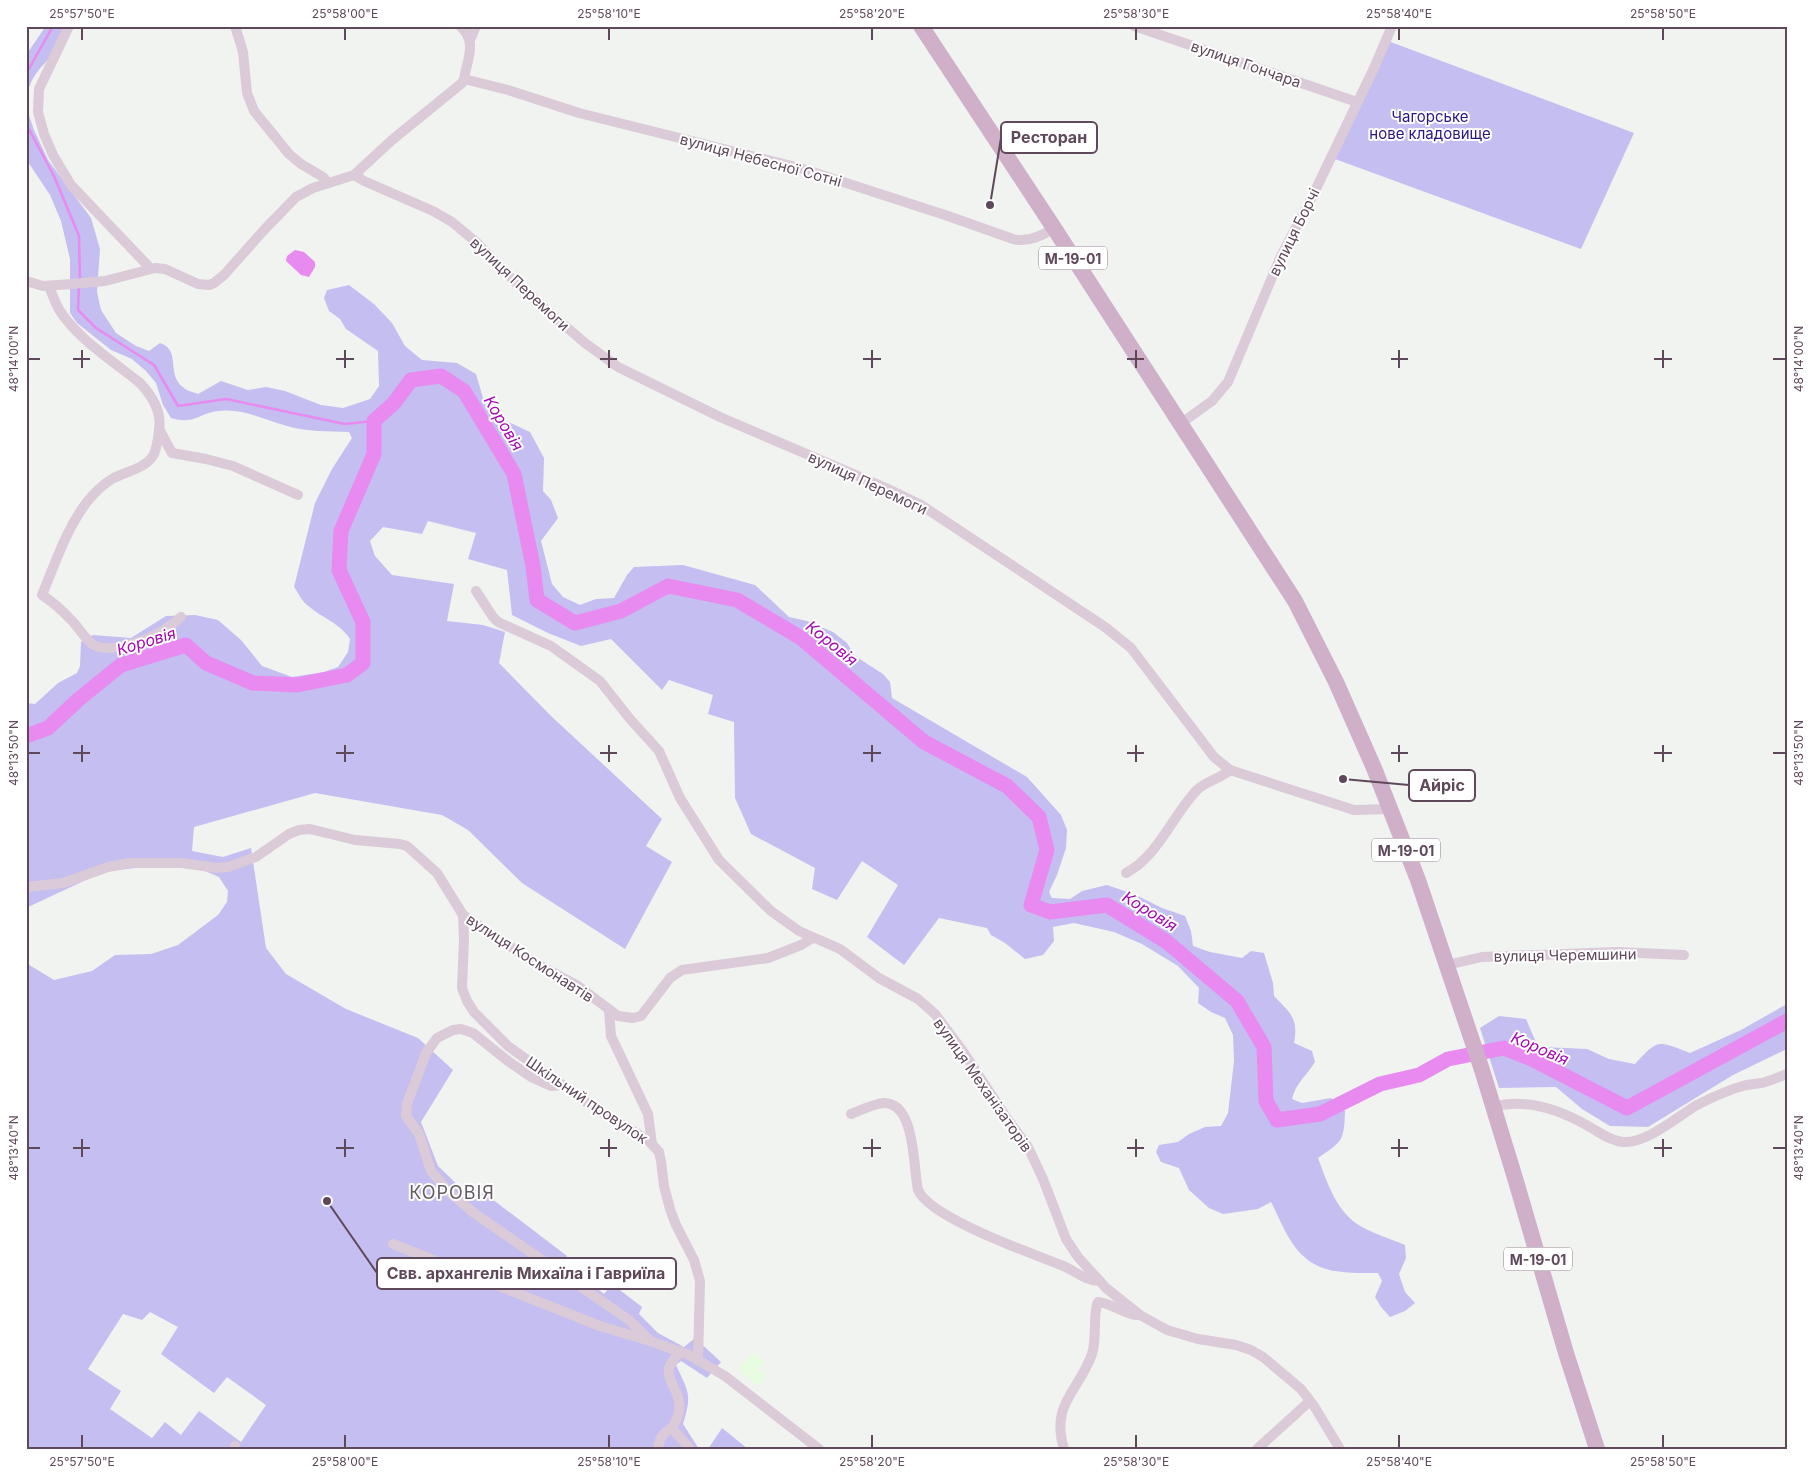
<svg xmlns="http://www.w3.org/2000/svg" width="1813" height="1475" font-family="Inter,sans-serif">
	<rect width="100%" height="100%" fill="#f1f3f0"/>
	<!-- medical -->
	<polygon fill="#e7fce1" points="752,1352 764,1361 758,1369 766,1375 758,1386 738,1370"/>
	<!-- green -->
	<g fill="#c4bef1" fill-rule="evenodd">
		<path d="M46,26h26c-5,8 -9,17 -15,23 -18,22 -29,27 -31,57v-51z"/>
		<polygon points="1388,41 1634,133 1581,249 1335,159"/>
		<path d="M26,107l8,23 14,30 43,58 9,31 -3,43 4,18 15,23 20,13 13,5 11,-8c22,7 5,32 24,45 3,3 10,4 14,6l23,-13 27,9 18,-3 19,4 36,14 22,3 27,-9 9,-13 -1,-35 -32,-22 -6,-10 -11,-8 -5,-13 3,-8 22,-5 25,19 18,19 13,23 17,14 35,3 19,11 9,31 17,14 28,13 14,26 -1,33 8,9 7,18 -17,23 11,43 11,13 17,8 16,-6 18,-1 13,-23 7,-8 49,-2 72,20 34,32 18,4 26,11 14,11 8,13 28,18 7,8 2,16 135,79 34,38 6,15 -1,18 -9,27 -8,17 3,6 18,1 12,-8 25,-6 29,10 26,13 23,8 6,15 2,15 17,6 32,6 9,-7 13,2 9,30 1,13c16,17 25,22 20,47l18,8 3,11c-8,13 -20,22 -23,37l10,4 29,-5 14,13c-1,30 -2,30 -27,47 9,24 19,56 44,69 13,7 29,12 43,18l1,13 -7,16 6,18 10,11 -10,8 -15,6 -9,-10 -6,-10 7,-16 -4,-8c-36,0 -66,2 -87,-32 -8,-12 -13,-26 -20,-39l-13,7 -35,5 -14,-6 -20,-18 -10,-22 -18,-6 -5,-10 3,-7 19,-3 11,-8 16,-7 16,-1 7,-13 6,-52 -1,-26 -8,-17 -14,-6 -13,-9 1,-15 -21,-22 -36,-22 -28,-12 -40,-9 -21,4 1,14 -11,14 -18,4 -20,-16 -14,-8 -4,-7 -48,-10 -35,47 -37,-28 31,-52 -36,-24 -25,39 -25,-11 3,-21 -64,-34 -16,-36 -1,-76 -26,-8 5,-19 -44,-15 -7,10 -51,-51 -30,7 -33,-13 -36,-18 -5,-45 -39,-11 8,-26 -48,-12 -6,13 -39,-7 -13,14 5,15 17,19 62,9 -7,37 36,4 22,7 -6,31 52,53 111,103 -16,27 26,16 -47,87 -103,-66 -54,-53 -26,-15 -127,-22 -121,34 -2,24 31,6 28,-9 15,100 20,26 60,35 72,29 35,32 -32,52 17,44 29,28 8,-8 92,70 -3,7 40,31 8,-10 30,23 -3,7 19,19 26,14 11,-9 26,24 -14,16 -26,-17 -5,4c13,28 16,29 7,59l16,25h-266l-19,-2 -9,2h-379v-486l28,17 38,-9 23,-16 36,-1 27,-9 40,-30 9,-13 1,-11 -9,-14 -28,-12 -40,1 -48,6 -77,36v-205l9,1 23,-21 19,-10 3,-7 1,-24 12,-7 38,3 35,-22 29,-1 23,5 23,20 21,26 30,11 32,-5 14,-5 10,-15 2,-13c-10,-16 -30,-22 -44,-35 -5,-4 -8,-12 -12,-17l21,-84 17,-34 20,-31 -3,-6c-20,-1 -43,0 -62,-6 -22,-6 -44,-18 -68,-15 -21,2 -23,14 -48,7l-8,-13 -7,-22 -10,-12 -14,-12 -21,-9 -34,-27 -7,-10v-54l-9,-38 -11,-26 -24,-36zM150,1312l28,15 -17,27 53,39 13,-16 39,28 -25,37 -42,-31 -18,24 -16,-13 -13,16 -42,-29 11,-18 -33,-22 35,-55 19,6z"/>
		<path d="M1787,1004v45l-54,26 -85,52 -38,-1 -28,-17 -26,-22 -57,1 -19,-60 19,-12 27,3 9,21 8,7 44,2 22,10 26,5c24,-26 23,-23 55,-11l51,-23z"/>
		<polygon points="722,1428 748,1449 708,1449"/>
	</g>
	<!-- water -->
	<polygon fill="#e88aef" points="295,250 304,252 315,262 315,267 309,277 301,275 286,261 287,256"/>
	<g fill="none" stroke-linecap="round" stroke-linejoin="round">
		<!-- stream -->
		<g stroke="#e88aef" stroke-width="2.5">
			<polyline points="26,74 53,26"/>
			<polyline points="26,124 54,176 79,236 80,281"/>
			<polyline points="79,286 78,310 96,328 154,365 178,406 226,399 345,424 374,421"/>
		</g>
		<!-- river -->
		<polyline stroke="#e88aef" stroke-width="15" points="26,736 48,728 79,699 121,665 186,645 206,663 253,683 297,685 347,675 363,663 363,622 339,570 341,531 374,454 374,421 394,403 411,380 441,376 464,391 514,474 533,566 537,600 575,623 621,611 668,586 737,600 801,638 924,742 1007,786 1039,817 1047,850 1031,905 1050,912 1107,905 1167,942 1237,1001 1264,1047 1266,1101 1277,1120 1320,1114 1380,1084 1419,1075 1448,1059 1504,1048 1532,1059 1627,1108 1787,1021"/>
		<!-- street -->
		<g stroke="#dbcad8" stroke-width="10">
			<polyline points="69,26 39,89 38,112 44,134 53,155 71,185 150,268"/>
			<polyline points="235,26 243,52 247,93 254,111 289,154 301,164 323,177 328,183"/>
			<polyline points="1134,26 1357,102"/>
			<polyline points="470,40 476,26"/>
			<path d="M464,79l44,11 71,23 221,55 148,48 65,23c15,4 29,-3 41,-11"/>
			<polyline points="354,175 364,181 433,211 452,222 476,242 515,282 550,313 585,343 618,367 720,417 886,488 921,505 1105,627 1131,648 1214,757 1230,770 1354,810 1390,809"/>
			<path d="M26,281l17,5 29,-2 33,-3 50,-13 10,1 33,15 11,1 5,-2 10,-8 40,-45 32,-33 17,-9 41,-13 38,-35 70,-57 2,-4c3,-20 14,-37 -4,-53"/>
			<path d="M49,286c3,8 6,17 11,25 18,28 54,51 80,72 13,14 22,29 19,48 -1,7 -2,16 -5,23 -8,15 -28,17 -42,25 -10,6 -18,14 -25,23 -21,27 -32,62 -45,93 11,7 23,18 32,28 6,7 11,15 18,21 15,11 56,-4 70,-13 7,-4 13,-9 19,-14"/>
			<polyline points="1180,424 1212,401 1228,382 1281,256 1313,195 1374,68 1392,26"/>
			<polyline points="159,429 172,453 206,459 233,466 298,495"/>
			<polyline points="476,591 493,617 498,622 551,646 600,681 630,719 659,751 680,798 719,860 771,911 799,931 840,949 879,978 918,999 935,1014 962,1050 1006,1117 1028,1147 1043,1179 1066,1239 1078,1257 1106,1288 1140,1315 1167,1330 1198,1339 1236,1345 1251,1350 1263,1357 1301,1389 1314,1406 1340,1449"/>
			<path d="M1126,873c33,-18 46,-57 71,-83 9,-9 23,-11 33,-20"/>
			<polyline points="26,887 63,883 108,867 128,863 182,863 217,868 228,867 256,857 289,834 299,830 310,829 355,840 400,844 407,846 437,873 463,915 535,963 578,986 618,1016 633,1018 641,1016 670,978 682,970 768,958 801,945 813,938"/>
			<polyline points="463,915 464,938 462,988 467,1001 474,1012 508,1046 593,1107 648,1140 659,1152 661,1161 664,1186 670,1209 676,1225 694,1260 700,1281 698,1360"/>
			<polyline points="1447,965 1482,957 1617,952 1684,955"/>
			<polyline points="609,1010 611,1036 648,1114 652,1144"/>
			<polyline points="563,1085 551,1086 531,1077 508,1061 473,1033 461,1029 453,1030 437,1038 426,1053 407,1104 406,1116 419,1134 431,1171 450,1193 474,1213 629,1320 650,1341"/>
			<path d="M1493,1107c32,-9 67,3 95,19 11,6 22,15 35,16 23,2 54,-25 74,-37 14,-7 30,-15 46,-19 6,-2 12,-2 19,-3 8,-2 17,-6 25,-9"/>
			<path d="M851,1114c10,-4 22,-10 33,-11 32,0 29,65 34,87 12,28 113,63 143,75 13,5 24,16 39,16"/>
			<polyline points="393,1244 600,1326 650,1341 689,1355 725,1376 819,1449"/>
			<path d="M680,1351c-3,5 -9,11 -11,17 -4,18 23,28 3,60l18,21"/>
			<polyline points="234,1449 235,1446"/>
			<path d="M658,1449c1,-11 5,-16 14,-21"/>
			<path d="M1064,1449c-14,-45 15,-58 28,-95 5,-16 1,-34 5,-50l1,-2c13,1 25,11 38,13"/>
			<polyline points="1257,1449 1310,1401"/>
		</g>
		<!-- primary -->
		<polyline stroke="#d0b0c9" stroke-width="16" points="921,26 1054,228 1295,601 1336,682 1374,768 1418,880 1482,1070 1515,1178 1566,1353 1597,1449"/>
	</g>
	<!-- ticks -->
	<path fill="none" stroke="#5f485a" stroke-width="2" d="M82,28v12M345,28v12M609,28v12M872,28v12M1136,28v12M1399,28v12M1663,28v12M82,350v18M345,350v18M609,350v18M872,350v18M1136,350v18M1399,350v18M1663,350v18M28,359h12M73,359h17M336,359h18M600,359h17M863,359h18M1127,359h17M1391,359h17M1654,359h18M1773,359h13M82,745v17M345,745v17M609,745v17M872,745v17M1136,745v17M1399,745v17M1663,745v17M28,753h12M73,753h17M336,753h18M600,753h17M863,753h18M1127,753h17M1391,753h17M1654,753h18M1773,753h13M82,1139v18M345,1139v18M609,1139v18M872,1139v18M1136,1139v18M1399,1139v18M1663,1139v18M28,1148h12M73,1148h17M336,1148h18M600,1148h17M863,1148h18M1127,1148h17M1391,1148h17M1654,1148h18M1773,1148h13M82,1435v13M345,1435v13M609,1435v13M872,1435v13M1136,1435v13M1399,1435v13M1663,1435v13"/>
	<g text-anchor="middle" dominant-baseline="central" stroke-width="4" stroke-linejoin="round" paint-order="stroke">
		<!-- shield labels -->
		<g fill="#fff" stroke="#8f7f8c" stroke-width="1">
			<rect x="1039" y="246.5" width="68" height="23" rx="4"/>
			<rect x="1372" y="838.5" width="68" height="23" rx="4"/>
			<rect x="1504" y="1247.5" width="68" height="23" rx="4"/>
		</g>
		<g font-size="14" font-weight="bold" fill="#5f485a">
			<text x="1073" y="258">М-19-01</text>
			<text x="1406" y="850">М-19-01</text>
			<text x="1538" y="1259">М-19-01</text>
		</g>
		<!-- street labels -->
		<g font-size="15" fill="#5f485a" stroke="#fff">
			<text transform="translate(1246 64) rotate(19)">вулиця Гончара</text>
			<text transform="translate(761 160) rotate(15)">вулиця Небесної Сотні</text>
			<text transform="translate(1294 232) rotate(-64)">вулиця Борчі</text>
			<text transform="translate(520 284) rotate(43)">вулиця Перемоги</text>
			<text transform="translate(868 483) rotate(25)">вулиця Перемоги</text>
			<text transform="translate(1565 955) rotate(-1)">вулиця Черемшини</text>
			<text transform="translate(530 958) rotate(33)">вулиця Космонавтів</text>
			<text transform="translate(983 1085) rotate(55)">вулиця Механізаторів</text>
			<text transform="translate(587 1100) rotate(34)">Шкільний провулок</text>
		</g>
		<!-- park labels -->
		<g font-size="15" fill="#2c1484" stroke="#fff">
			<text x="1430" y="116">Чагорське<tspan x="1430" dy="17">нове кладовище</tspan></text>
		</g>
		<!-- water labels -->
		<g font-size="16" font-style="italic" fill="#a508b2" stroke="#fff">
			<text transform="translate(504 423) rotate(59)">Коровія</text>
			<text transform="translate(146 641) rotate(-17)">Коровія</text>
			<text transform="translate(832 643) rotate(39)">Коровія</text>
			<text transform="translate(1150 911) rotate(32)">Коровія</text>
			<text transform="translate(1540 1048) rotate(23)">Коровія</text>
		</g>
		<!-- quarter labels -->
		<g font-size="18" letter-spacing="1" fill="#665d63" stroke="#fff">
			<text x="452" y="1192">КОРОВІЯ</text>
		</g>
	</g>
	<!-- callouts -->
	<path fill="none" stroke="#5f485a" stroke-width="2" d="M990 205L1001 138M1343 779L1409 785M327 1201L377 1273"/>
	<g fill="#5f485a" stroke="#fff" stroke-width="2">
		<circle cx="990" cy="205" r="5"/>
		<circle cx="1343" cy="779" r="5"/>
		<circle cx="327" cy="1201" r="5"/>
	</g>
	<g fill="#fff" stroke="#5f485a" stroke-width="2">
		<rect x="1001" y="122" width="96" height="31" rx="5"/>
		<rect x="1409" y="770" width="66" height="31" rx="5"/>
		<rect x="377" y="1258" width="299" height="31" rx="5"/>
	</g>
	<g font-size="16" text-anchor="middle" font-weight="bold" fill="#5f485a">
		<text x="1049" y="143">Ресторан</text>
		<text x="1442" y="791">Айріс</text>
		<text x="526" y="1279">Свв. архангелів Михаїла і Гавриїла</text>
	</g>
	<!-- border -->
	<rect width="1813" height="1475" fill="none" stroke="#ffffff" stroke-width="55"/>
	<rect x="28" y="28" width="1758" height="1420" fill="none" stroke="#5f485a" stroke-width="2"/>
	<g font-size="12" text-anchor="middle" fill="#5f485a">
		<text x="82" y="18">25°57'50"E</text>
		<text x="345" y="18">25°58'00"E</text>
		<text x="609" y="18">25°58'10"E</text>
		<text x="872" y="18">25°58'20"E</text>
		<text x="1136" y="18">25°58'30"E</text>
		<text x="1399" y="18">25°58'40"E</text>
		<text x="1663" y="18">25°58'50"E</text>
		<text transform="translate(14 359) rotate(-90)" y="4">48°14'00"N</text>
		<text transform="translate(1799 359) rotate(-90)" y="4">48°14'00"N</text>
		<text transform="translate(14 753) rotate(-90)" y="4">48°13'50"N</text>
		<text transform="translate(1799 753) rotate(-90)" y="4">48°13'50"N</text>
		<text transform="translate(14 1148) rotate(-90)" y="4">48°13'40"N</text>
		<text transform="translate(1799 1148) rotate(-90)" y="4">48°13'40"N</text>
		<text x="82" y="1466">25°57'50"E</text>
		<text x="345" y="1466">25°58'00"E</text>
		<text x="609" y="1466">25°58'10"E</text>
		<text x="872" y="1466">25°58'20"E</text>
		<text x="1136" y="1466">25°58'30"E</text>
		<text x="1399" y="1466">25°58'40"E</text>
		<text x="1663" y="1466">25°58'50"E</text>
	</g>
</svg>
